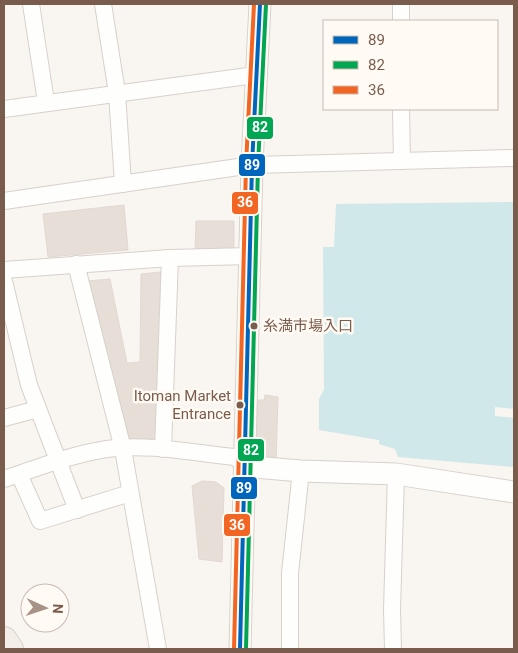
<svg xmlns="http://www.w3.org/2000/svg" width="518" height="653" font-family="Roboto,'Noto Sans JP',sans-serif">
	<rect width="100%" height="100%" fill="#f9f5f0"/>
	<!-- water -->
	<polygon fill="#d0e8ea" points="514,202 514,409 495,407 495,416 514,418 514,467 398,457 395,449 379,444 379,440 319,430 319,399 324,389 323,247 334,247 336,204"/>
	<!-- building -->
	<g fill="#e6ded7" stroke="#e2d8d2">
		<polygon points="124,205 128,250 48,257 43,214"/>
		<polygon points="196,221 234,221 234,250 195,250"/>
		<polygon points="161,272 160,444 128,443 87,281 110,279 127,363 140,362 141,274"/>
		<polygon points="265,395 278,397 276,464 254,464 258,400 264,400"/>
		<polygon points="202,481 216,482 224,488 222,562 199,559 192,486"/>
	</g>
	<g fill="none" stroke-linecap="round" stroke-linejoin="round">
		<defs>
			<g id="minor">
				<polyline points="31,4 46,102"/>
				<polyline points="103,4 117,93 123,184"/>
				<polyline points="401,4 401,21"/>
				<polyline points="4,109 256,75"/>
				<polyline points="401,109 402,161"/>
				<polyline points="4,201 252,165 514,158"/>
				<polyline points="76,264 123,449 158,649"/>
				<polyline points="4,270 170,258 250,256"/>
				<polyline points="4,281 29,385 77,510"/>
				<polyline points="4,418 38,409"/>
				<polyline points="163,449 170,258"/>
				<polyline points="19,474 40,521 130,493"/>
				<path d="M4,479c33,-11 69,-25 103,-30 39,-6 88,4 127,8l10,6"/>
				<polyline points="290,649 290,573 301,471"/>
				<polyline points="393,649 392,610 396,474"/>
			</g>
			<g id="tertiary">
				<polyline points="244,463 253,467 301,471 396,474 514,492"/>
				<polyline points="240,649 252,165 260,4"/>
			</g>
			<polyline id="primary" points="4,640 10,649"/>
		</defs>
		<!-- minor casing -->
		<use href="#minor" stroke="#d7d1cb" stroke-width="18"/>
		<!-- tertiary casing -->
		<use href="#tertiary" stroke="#d7d1cb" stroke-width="23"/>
		<!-- primary casing -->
		<use href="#primary" stroke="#dad1cc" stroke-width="28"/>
		<!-- minor -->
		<use href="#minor" stroke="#fefefd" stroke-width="16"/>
		<!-- tertiary -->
		<use href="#tertiary" stroke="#fefefd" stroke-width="21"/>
		<!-- primary -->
		<use href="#primary" stroke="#f3eee8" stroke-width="26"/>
		<defs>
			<polyline id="bus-1" points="240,649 252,165 260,4"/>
			<polyline id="bus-2" points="246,649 258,165 266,4"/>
			<polyline id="bus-3" points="234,649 246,165 254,4"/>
		</defs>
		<!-- bus-1 casing -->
		<use href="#bus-1" stroke="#fffaf3" stroke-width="8"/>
		<!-- bus-2 casing -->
		<use href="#bus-2" stroke="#fffaf3" stroke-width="8"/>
		<!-- bus-3 casing -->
		<use href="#bus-3" stroke="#fffaf3" stroke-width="8"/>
		<!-- bus-1 -->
		<use href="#bus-1" stroke="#0065bd" stroke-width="4"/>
		<!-- bus-2 -->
		<use href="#bus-2" stroke="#00a651" stroke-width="4"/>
		<!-- bus-3 -->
		<use href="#bus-3" stroke="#f26522" stroke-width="4"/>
	</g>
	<!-- markers -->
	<g fill="#7a5c4d" stroke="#fffaf3" stroke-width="2">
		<circle cx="254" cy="326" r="4.5"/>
		<circle cx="240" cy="405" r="4.5"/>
	</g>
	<g text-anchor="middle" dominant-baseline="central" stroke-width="5" stroke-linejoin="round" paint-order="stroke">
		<!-- bus labels -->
		<g font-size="15" fill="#7a5c4d" stroke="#fffaf3" text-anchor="start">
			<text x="263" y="326">糸満市場入口</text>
			<text x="231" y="396" text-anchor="end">Itoman Market<tspan x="231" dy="18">Entrance</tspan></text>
		</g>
	</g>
	<g stroke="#fffaf3" stroke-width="2">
		<rect x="246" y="116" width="28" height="24" rx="5" fill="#00a651"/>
		<rect x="238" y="153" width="28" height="24" rx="5" fill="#0065bd"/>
		<rect x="231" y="191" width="28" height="24" rx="5" fill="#f26522"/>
		<rect x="237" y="438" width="28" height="24" rx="5" fill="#00a651"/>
		<rect x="230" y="476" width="28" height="24" rx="5" fill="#0065bd"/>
		<rect x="223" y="513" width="28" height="24" rx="5" fill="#f26522"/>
	</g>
	<g font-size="14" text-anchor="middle" font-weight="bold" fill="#fff">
		<text x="260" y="132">82</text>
		<text x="252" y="170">89</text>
		<text x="245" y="207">36</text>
		<text x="251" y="455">82</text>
		<text x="244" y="493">89</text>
		<text x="237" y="530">36</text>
	</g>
	<!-- border -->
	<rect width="518" height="653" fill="none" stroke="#7a5c4d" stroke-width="10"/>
	<!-- legend -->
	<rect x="323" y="20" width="175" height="90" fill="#fffaf3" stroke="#cabbb1"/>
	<rect x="333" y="36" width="25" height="8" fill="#0065bd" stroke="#cabbb1"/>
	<text x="368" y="45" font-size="15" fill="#7a5c4d">89</text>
	<rect x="333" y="61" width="25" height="8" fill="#00a651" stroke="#cabbb1"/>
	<text x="368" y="70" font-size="15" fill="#7a5c4d">82</text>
	<rect x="333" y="86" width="25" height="8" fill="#f26522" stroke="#cabbb1"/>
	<text x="368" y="95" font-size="15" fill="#7a5c4d">36</text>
	<!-- north arrow -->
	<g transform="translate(45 608) rotate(93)"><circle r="24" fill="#fffaf3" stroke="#cabbb1"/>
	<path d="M0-4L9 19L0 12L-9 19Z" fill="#a69286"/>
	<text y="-8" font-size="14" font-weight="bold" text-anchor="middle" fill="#7a5c4d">N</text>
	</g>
</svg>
